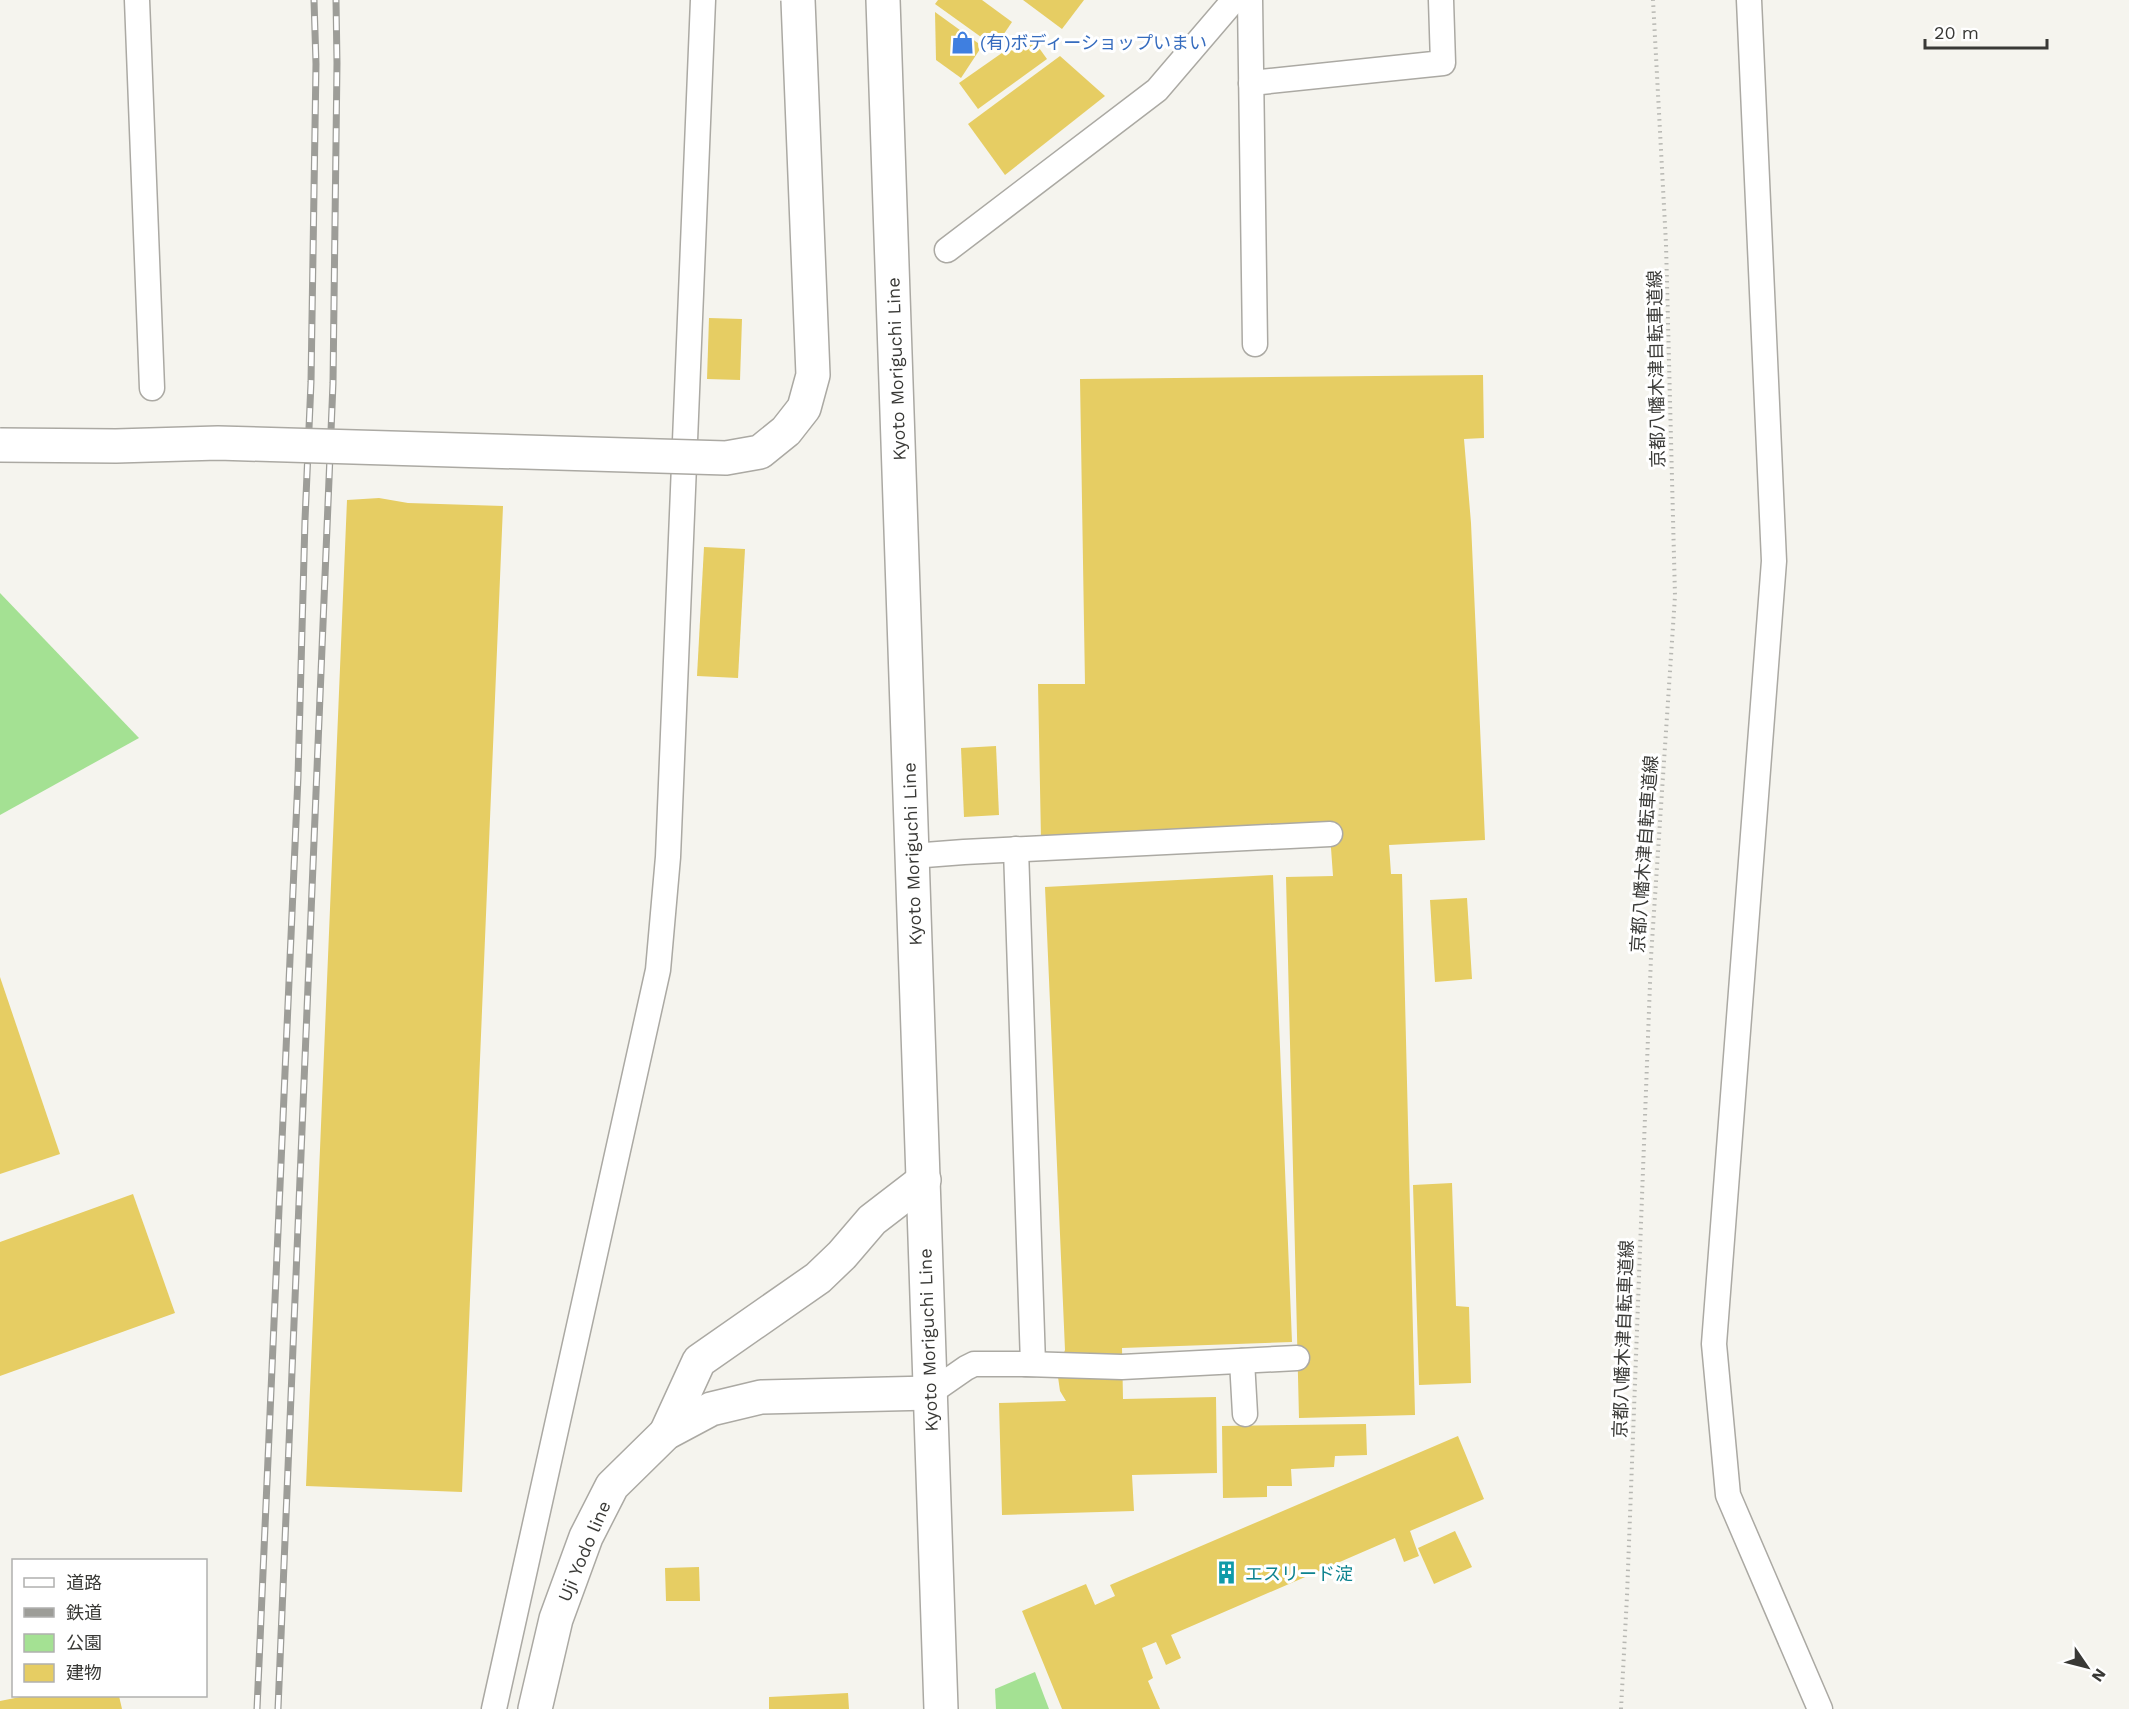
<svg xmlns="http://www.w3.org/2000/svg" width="2129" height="1709" font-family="'Work Sans','Noto Sans JP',sans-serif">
	<rect width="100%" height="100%" fill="#f5f4ee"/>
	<!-- green -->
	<g fill="#a4e193">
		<polygon points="0,593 139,738 0,815"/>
		<polygon points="1035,1672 1049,1709 996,1709 995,1689"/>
	</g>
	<!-- building -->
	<g fill="#e6cd63">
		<polygon points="938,0 982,0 1012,22 995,47 935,4"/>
		<polygon points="1023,0 1084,0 1062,29"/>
		<polygon points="935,12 982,46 961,78 936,60"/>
		<polygon points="1029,34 1047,59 978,109 959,83"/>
		<polygon points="1060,56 1105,96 1005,175 968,124"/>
		<polygon points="709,318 742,319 740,380 707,379"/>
		<polygon points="1483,375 1484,438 1464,439 1471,523 1485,840 1389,845 1391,874 1402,874 1415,1415 1299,1418 1286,877 1333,876 1330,834 1041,839 1038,684 1085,684 1080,379"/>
		<polygon points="379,498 408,503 503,506 462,1492 306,1486 347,500"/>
		<polygon points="704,547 745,549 738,678 697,676"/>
		<polygon points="996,746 999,815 964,817 961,748"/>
		<polygon points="1273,875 1292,1342 1122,1348 1123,1399 1216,1397 1217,1473 1132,1475 1134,1511 1002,1515 999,1403 1066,1401 1060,1391 1058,1377 1060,1363 1065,1350 1045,887"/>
		<polygon points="1467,898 1472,979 1435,982 1430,900"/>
		<polygon points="0,977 60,1154 0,1174"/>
		<polygon points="1452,1183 1456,1306 1469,1307 1471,1383 1419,1385 1413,1185"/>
		<polygon points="133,1194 175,1313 0,1376 0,1242"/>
		<polygon points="1366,1424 1367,1455 1335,1456 1334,1467 1291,1469 1292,1486 1267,1486 1267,1497 1223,1498 1222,1426"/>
		<polygon points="1458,1436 1484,1499 1410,1531 1419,1556 1404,1562 1395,1538 1171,1635 1181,1658 1166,1665 1156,1642 1142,1648 1153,1678 1148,1681 1160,1709 1062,1709 1022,1611 1086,1584 1095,1605 1115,1596 1110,1585"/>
		<polygon points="1455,1531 1472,1567 1434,1584 1418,1548"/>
		<polygon points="699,1567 700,1601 666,1601 665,1568"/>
		<polygon points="848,1693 849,1709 769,1709 769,1697"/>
		<polygon points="25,1696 119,1696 122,1709 0,1709 0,1701"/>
	</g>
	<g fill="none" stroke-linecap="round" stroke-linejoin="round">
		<defs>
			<g id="service">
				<polyline points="137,0 152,388"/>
				<polyline points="1250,0 1255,344"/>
				<polyline points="1749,0 1774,561 1714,1344 1728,1495 1820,1709"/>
				<polyline points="1251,83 1443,63 1441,0"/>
				<polyline points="947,250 1157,90 1234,0"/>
				<polyline points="912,856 964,852 1330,834"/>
				<polyline points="1242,1361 1245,1414"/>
				<polyline points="1026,1364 1122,1367 1297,1358"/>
				<polyline points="930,1393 966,1368 974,1364 1033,1364 1016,849"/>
				<polyline points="494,1709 658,970 668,857 703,0"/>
			</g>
			<g id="primary">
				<polyline points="883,0 941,1709"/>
				<polyline points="666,1433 699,1361 818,1278 842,1255 872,1220 924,1180"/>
				<polyline points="535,1709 556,1619 586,1537 612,1486 666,1433 711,1409 761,1397 930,1393"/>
			</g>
		</defs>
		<!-- service casing -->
		<use href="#service" stroke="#aba9a3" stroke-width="27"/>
		<!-- primary casing -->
		<use href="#primary" stroke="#aba9a3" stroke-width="36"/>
		<!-- path -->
		<polyline stroke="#b8b8b3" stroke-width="4" stroke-dasharray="1.5 4.5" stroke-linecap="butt" points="1621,1709 1627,1596 1651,957 1675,596 1666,244 1653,0"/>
		<!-- service -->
		<use href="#service" stroke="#fff" stroke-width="24"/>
		<!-- primary -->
		<use href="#primary" stroke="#fff" stroke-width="33"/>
		<defs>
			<g id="rail">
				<polyline points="257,1709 298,777 305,520 311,382 316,64 314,0"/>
				<polyline points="278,1709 333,383 337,63 336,0"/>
			</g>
		</defs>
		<!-- rail casing -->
		<use href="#rail" stroke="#9d9d98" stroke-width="7"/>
		<!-- rail -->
		<use href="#rail" stroke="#fff" stroke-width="4.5" stroke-dasharray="14" stroke-linecap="butt"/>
		<defs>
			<polyline id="minor-bridge" points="0,445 116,446 218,443 726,458 760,452 786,431 804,408 813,375 798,0"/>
		</defs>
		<!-- minor-bridge casing -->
		<use href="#minor-bridge" stroke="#aba9a3" stroke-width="36" stroke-linecap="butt"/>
		<!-- minor-bridge -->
		<use href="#minor-bridge" stroke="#fff" stroke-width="33"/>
	</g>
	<!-- icons -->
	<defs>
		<symbol id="shop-bare" viewBox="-9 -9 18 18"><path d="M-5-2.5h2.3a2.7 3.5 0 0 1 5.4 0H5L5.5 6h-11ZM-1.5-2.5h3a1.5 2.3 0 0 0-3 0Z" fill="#3f7fe0" stroke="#fff" stroke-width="2.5" paint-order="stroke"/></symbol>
		<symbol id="building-bare" viewBox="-9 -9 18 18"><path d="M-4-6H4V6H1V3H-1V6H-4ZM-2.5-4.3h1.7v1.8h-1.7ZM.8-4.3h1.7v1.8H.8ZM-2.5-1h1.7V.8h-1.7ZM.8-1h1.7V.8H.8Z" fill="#0f9aa8" stroke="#fff" stroke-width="2.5" paint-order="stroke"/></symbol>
	</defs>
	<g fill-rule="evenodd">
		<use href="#shop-bare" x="946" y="26" width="33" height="33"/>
		<use href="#building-bare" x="1210" y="1556" width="33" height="33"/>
	</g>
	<g text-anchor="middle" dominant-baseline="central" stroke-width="6" stroke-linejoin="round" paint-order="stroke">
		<!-- shop labels -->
		<g font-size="18" fill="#366cbe" stroke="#fff" text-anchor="start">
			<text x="980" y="42">(有)ボディーショップいまい</text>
		</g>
		<!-- street labels -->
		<g font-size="18" fill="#393936" stroke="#fff">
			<text transform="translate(896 369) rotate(-92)">Kyoto Moriguchi Line</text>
			<text transform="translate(1656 369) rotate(-91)">京都八幡木津自転車道線</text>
			<text transform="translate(912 854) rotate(-92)">Kyoto Moriguchi Line</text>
			<text transform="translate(1644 854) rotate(-86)">京都八幡木津自転車道線</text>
			<text transform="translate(1623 1339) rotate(-88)">京都八幡木津自転車道線</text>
			<text transform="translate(928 1340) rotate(-92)">Kyoto Moriguchi Line</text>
			<text transform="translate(584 1551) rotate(-67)">Uji Yodo line</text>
		</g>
		<!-- culture labels -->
		<g font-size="18" fill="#0d838f" stroke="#fff" text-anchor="start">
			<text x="1245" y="1573">エスリード淀</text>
		</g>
	</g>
	<!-- legend -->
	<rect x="12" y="1559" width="195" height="138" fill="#ffffff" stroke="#b0b0af" stroke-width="1.5"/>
	<rect x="24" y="1578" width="30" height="9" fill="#ffffff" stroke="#b0b0af" stroke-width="1.5"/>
	<text x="66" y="1589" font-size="18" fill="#393936">道路</text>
	<rect x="24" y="1608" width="30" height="9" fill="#9d9d98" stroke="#b0b0af" stroke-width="1.5"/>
	<text x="66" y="1619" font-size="18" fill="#393936">鉄道</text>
	<rect x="24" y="1634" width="30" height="18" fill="#a4e193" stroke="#b0b0af" stroke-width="1.5"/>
	<text x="66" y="1649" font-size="18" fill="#393936">公園</text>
	<rect x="24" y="1664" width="30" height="18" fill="#e6cd63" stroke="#b0b0af" stroke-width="1.5"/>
	<text x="66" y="1679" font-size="18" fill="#393936">建物</text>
	<!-- north arrow -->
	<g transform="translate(2087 1667) rotate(125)" stroke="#ffffff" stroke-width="4.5" paint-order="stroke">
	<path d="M0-4.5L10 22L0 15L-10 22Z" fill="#393936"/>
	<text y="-9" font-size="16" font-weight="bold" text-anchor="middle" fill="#393936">N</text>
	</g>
	<!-- scale -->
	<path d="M1925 39v9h122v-9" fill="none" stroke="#393936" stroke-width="3"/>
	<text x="1934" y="39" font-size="18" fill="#393936" stroke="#ffffff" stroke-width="4.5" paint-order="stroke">20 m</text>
</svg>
